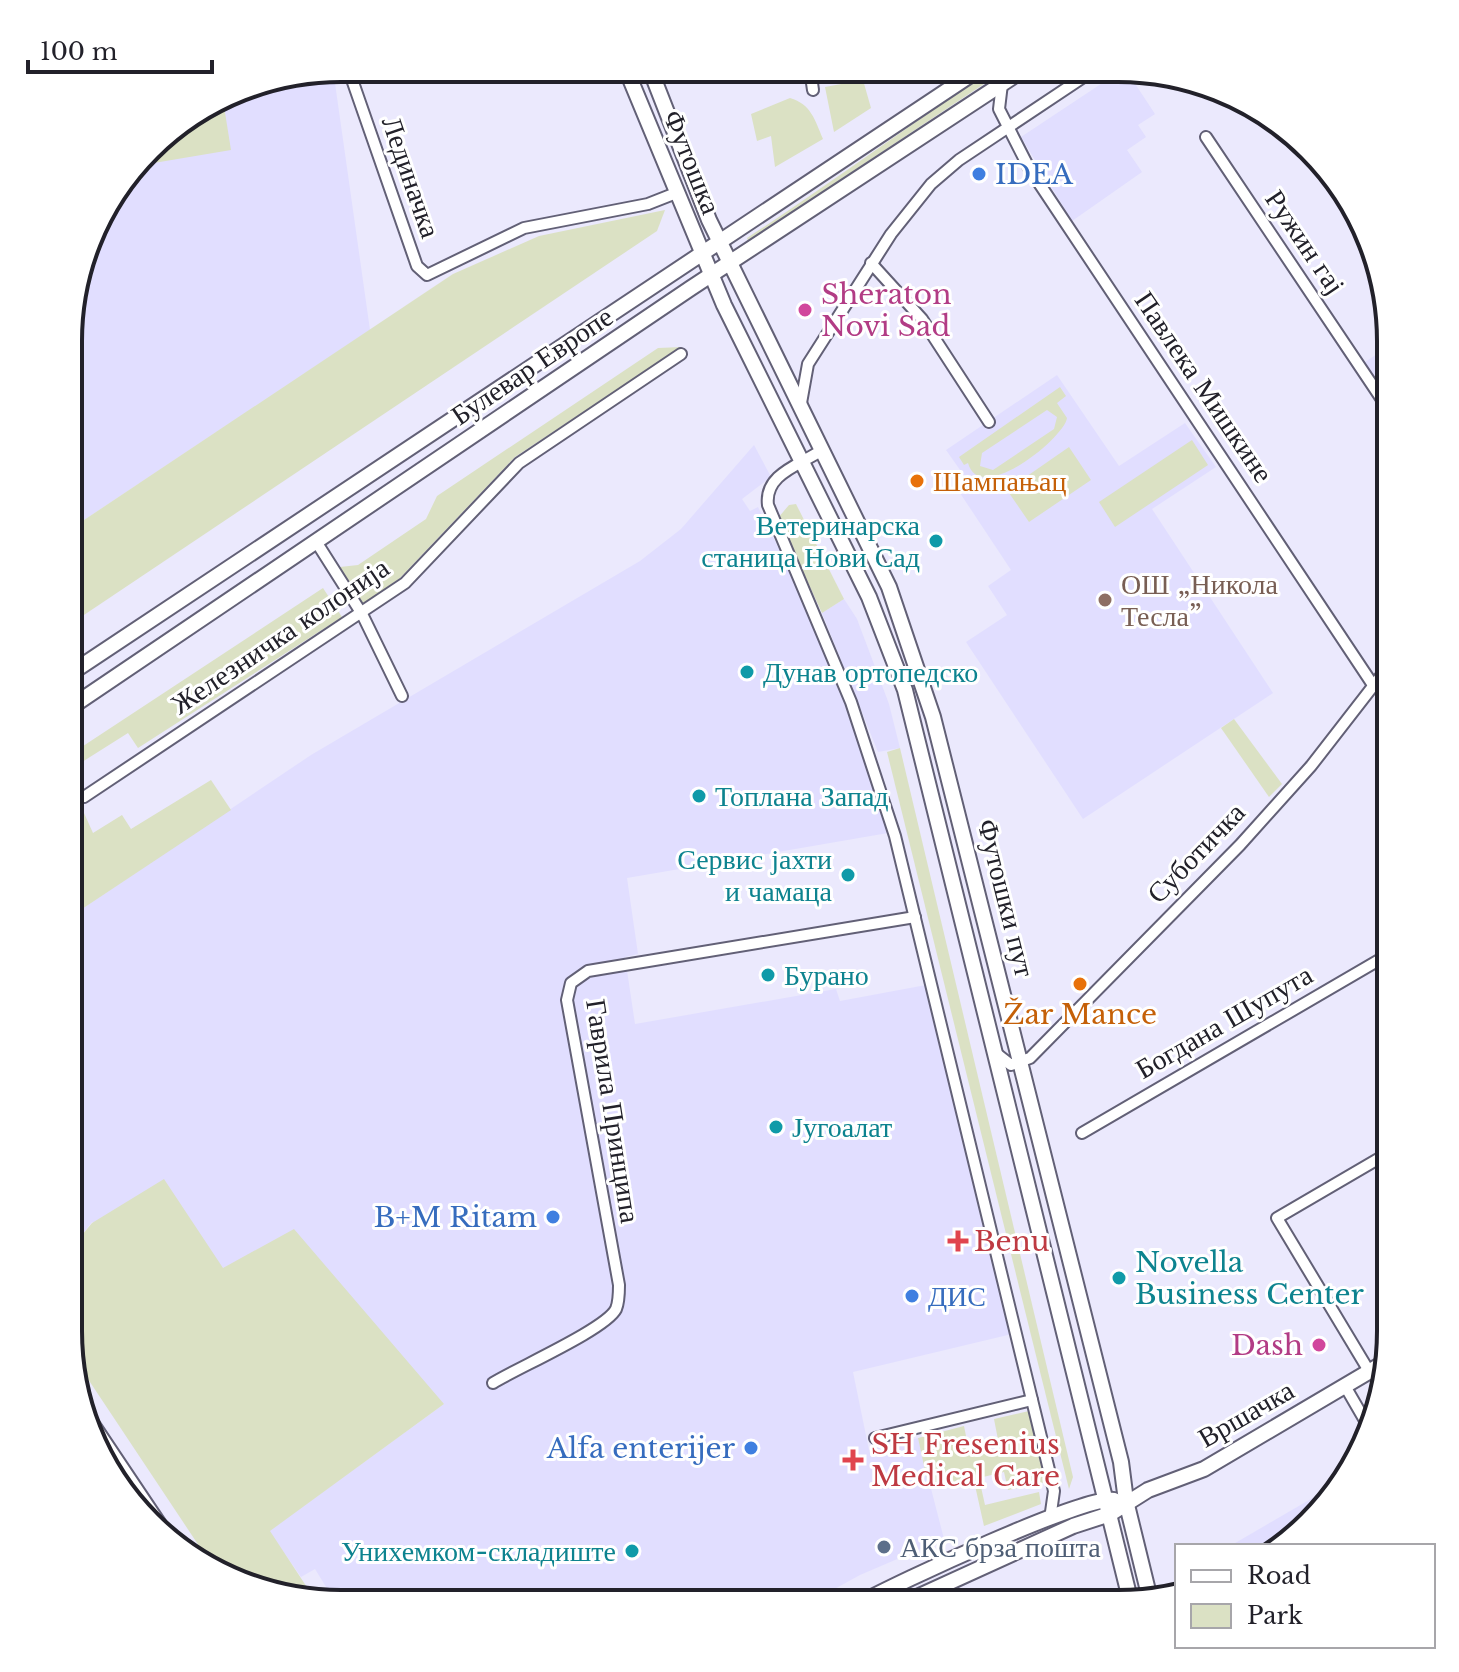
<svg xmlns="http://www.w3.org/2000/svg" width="1459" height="1672" font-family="'Libre Baskerville',serif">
	<rect width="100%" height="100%" fill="#ebe9fd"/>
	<!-- built -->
	<g fill="#e1deff">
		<polygon points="333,69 370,330 72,528 73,288 104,205 161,135 253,83"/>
		<polygon points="1122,70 1126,70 1155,114 1138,125 1146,137 1127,150 1142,172 1072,221 1021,137"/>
		<polygon points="1391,345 1391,378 1377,387 1362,364"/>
		<polygon points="1057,375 1119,466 1185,423 1216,467 1152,509 1273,693 1083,819 966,642 1007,615 988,586 1011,570 954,484 965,477 946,450"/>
		<polygon points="754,445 771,477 742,499 750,511 758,507 807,605 850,712 888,833 627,878 638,954 625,957 635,1024 836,989 840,1001 926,985 1012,1334 853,1372 869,1450 918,1438 944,1539 860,1575 809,1603 336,1603 315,1569 301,1577 269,1531 444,1404 223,1268 92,1222 68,1252 70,917 311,755 640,561 681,529"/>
		<polygon points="844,599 857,619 889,704 900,748 878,752 822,613"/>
		<polygon points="1340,1482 1276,1546 1230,1546"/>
	</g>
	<!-- green -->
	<g fill="#dbe1c4" fill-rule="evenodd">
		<path d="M992,70h13l-257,171 -1,-3c83,-54 162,-113 245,-168z"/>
		<polygon points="863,80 871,108 834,132 825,87"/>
		<path d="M790,98c21,6 25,22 33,41l-48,28 -4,-31 -14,5 -6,-27z"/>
		<polygon points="223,100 231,150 136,166 161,135"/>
		<polygon points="665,210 657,231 72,623 72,528 453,274 539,236"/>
		<polygon points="682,347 515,457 400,578 362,605 340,567 358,565 426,519 437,496 658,348"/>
		<path d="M1060,387l6,9 -9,7 10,15c-2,19 -87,89 -99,45l-4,2 -5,-8zM1047,410l10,7 -3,12 -61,41 -13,-4 2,-13z"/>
		<polygon points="1192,440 1208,465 1115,527 1099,502"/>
		<polygon points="1069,447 1091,480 1029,522 1007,490"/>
		<polygon points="796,504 844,599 822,613 778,518 789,505"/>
		<polygon points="323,588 342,617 138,748 128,733 71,769 71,754"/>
		<polygon points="1234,719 1282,784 1269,797 1221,728"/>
		<polygon points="900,748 1073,1477 1069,1489 887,752"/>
		<polygon points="211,780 231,810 70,917 71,784 93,833 122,815 131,829"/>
		<polygon points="164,1179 223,1268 294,1229 444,1404 270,1531 316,1601 215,1570 76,1361 68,1331 68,1252 92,1223"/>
		<polygon points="1029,1411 1046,1482 1008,1490 1004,1472 979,1478 985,1505 1039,1492 1041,1504 984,1526 974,1481 929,1489 918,1438 964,1426 970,1456 1000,1450 994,1419"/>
	</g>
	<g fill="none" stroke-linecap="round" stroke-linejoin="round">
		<defs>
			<g id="street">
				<polyline points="348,68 417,266 427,275 524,228 648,204 676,193"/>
				<polyline points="810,69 813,90"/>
				<polyline points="1002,84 999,109 1029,168 1373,685"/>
				<polyline points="1206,137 1391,413"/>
				<polyline points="871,263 922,319 989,422"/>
				<polyline points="801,403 808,364 891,234 931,184 959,160 1094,70"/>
				<path d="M822,450c-22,15 -58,24 -54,55l83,197 44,134 155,638 4,17 -4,28"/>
				<polyline points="317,543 362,614 402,696"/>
				<polyline points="84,797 405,583 519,463 681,354"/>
				<polyline points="997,1054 1011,1065 1030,1058 1240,845 1311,766 1391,663"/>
				<polyline points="1082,1133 1391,953"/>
				<polyline points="1369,1371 1277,1218 1390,1152"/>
				<path d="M493,1383c24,-15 113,-54 123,-74 3,-7 3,-16 3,-24l-52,-285 4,-17 17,-12 327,-54"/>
				<polyline points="1345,1386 1367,1424"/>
				<polyline points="92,1421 161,1524"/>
				<polyline points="875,1438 1032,1400"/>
			</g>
			<g id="secondary">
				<polyline points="626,69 724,305 869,597 905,690 1131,1603"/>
				<polyline points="650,69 709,220 889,587 933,717 1121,1462 1126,1501 1150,1599"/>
				<polyline points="71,673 978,70"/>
				<polyline points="71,707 691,288 1023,70"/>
				<path d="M861,1603c34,-19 224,-108 253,-103"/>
				<polyline points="904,1603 1073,1526 1110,1514 1148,1490 1204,1469 1387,1361"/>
			</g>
		</defs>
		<!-- street casing -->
		<use href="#street" stroke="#626076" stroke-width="14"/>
		<!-- secondary casing -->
		<use href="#secondary" stroke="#626076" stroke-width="18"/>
		<!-- street -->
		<use href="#street" stroke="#fff" stroke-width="10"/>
		<!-- secondary -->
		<use href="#secondary" stroke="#fff" stroke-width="14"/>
	</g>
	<!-- markers -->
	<g fill="#3f7fe0" stroke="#fff" stroke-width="3">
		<circle cx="979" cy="174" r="8"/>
		<circle cx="553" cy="1217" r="8"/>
		<circle cx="912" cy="1296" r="8"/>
		<circle cx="751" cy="1448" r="8"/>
	</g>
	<g fill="#d1479c" stroke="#fff" stroke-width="3">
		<circle cx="805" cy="310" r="8"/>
		<circle cx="1319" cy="1345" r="8"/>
	</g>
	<g fill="#e8710a" stroke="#fff" stroke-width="3">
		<circle cx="917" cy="481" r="8"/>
		<circle cx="1080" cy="984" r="8"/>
	</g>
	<g fill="#0f9aa8" stroke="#fff" stroke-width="3">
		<circle cx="936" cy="541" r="8"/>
		<circle cx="747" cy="672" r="8"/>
		<circle cx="699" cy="796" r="8"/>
		<circle cx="848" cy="875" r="8"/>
		<circle cx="768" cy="975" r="8"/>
		<circle cx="776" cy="1127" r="8"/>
		<circle cx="1119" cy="1278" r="8"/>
		<circle cx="632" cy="1551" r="8"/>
	</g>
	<circle fill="#8d6e63" stroke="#fff" stroke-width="3" cx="1105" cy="600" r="8"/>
	<g fill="#e0444e" stroke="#fff" stroke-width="3">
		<path d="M954 1229h8v8h8v8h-8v8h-8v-8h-8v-8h8z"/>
		<path d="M849 1448h8v8h8v8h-8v8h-8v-8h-8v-8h8z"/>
	</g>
	<circle fill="#5c6f8a" stroke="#fff" stroke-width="3" cx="884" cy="1547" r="8"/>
	<g text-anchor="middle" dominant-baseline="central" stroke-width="6" stroke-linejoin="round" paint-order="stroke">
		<!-- street labels -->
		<g font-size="28" fill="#22212a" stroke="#fff">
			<text transform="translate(692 162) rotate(68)">Футошка</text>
			<text transform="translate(411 177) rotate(71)">Лединачка</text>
			<text transform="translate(1305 242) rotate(56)">Ружин гај</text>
			<text transform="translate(532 366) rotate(-34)">Булевар Европе</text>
			<text transform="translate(1204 387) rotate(56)">Павлека Мишкине</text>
			<text transform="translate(280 636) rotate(-34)">Железничка колонија</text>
			<text transform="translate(1196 853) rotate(-46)">Суботичка</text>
			<text transform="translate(1006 898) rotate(76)">Футошки пут</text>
			<text transform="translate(1224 1022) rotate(-30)">Богдана Шупута</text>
			<text transform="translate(613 1111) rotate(81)">Гаврила Принципа</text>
			<text transform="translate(1246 1414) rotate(-30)">Вршачка</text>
		</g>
		<!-- shop labels -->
		<g font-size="28" fill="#366cbe" stroke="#fff" text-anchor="start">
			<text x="995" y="174">IDEA</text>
			<text x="537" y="1217" text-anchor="end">B+M Ritam</text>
			<text x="928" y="1296">ДИС</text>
			<text x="735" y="1448" text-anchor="end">Alfa enterijer</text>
		</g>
		<!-- hotel labels -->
		<g font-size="28" fill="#b23c85" stroke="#fff" text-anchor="start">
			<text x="821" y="294">Sheraton<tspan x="821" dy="32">Novi Sad</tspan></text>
			<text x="1303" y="1345" text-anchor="end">Dash</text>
		</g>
		<!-- food labels -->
		<g font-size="28" fill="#c56008" stroke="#fff" text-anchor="start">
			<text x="933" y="481">Шампањац</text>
			<text x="1080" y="1014" text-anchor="middle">Žar Mance</text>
		</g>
		<!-- culture labels -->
		<g font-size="28" fill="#0d838f" stroke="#fff" text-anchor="start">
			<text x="920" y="525" text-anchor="end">Ветеринарска<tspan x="920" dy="32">станица Нови Сад</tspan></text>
			<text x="763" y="672">Дунав ортопедско</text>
			<text x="715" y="796">Топлана Запад</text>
			<text x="832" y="859" text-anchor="end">Сервис јахти<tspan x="832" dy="32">и чамаца</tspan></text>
			<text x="784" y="975">Бурано</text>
			<text x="792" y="1127">Југоалат</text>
			<text x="1135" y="1262">Novella<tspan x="1135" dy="32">Business Center</tspan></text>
			<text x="616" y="1551" text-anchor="end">Унихемком-складиште</text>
		</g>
		<!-- education labels -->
		<g font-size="28" fill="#785e54" stroke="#fff" text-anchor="start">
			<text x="1121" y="584">ОШ „Никола<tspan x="1121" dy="32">Тесла”</tspan></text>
		</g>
		<!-- health labels -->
		<g font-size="28" fill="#be3a42" stroke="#fff" text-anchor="start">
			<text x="974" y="1241">Benu</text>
			<text x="871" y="1444">SH Fresenius<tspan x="871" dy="32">Medical Care</tspan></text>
		</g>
		<!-- service labels -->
		<g font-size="28" fill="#4e5e75" stroke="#fff" text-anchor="start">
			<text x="900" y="1547">АКС брза пошта</text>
		</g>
	</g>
	<!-- crop -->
	<path d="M0 0H1459V1672H0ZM341 82H1118A259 259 0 0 1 1377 341V1331A259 259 0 0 1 1118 1590H341A259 259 0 0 1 82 1331V341A259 259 0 0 1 341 82Z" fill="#fff" fill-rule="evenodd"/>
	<path fill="none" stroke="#22212a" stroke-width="4" d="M341 82H1118A259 259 0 0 1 1377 341V1331A259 259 0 0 1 1118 1590H341A259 259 0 0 1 82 1331V341A259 259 0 0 1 341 82Z"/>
	<!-- legend -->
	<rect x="1175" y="1544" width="260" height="104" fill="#ffffff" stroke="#a7a6aa" stroke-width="2"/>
	<rect x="1191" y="1570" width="40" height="12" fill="#ffffff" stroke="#a7a6aa" stroke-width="2"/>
	<text x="1247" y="1584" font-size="24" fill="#22212a">Road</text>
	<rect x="1191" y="1604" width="40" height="24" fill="#dbe1c4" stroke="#a7a6aa" stroke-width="2"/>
	<text x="1247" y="1624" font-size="24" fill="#22212a">Park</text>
	<!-- scale -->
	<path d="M28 60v12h184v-12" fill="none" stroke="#22212a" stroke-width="4"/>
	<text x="40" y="60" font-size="24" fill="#22212a" stroke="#ffffff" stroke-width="6" paint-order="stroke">100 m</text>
</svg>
